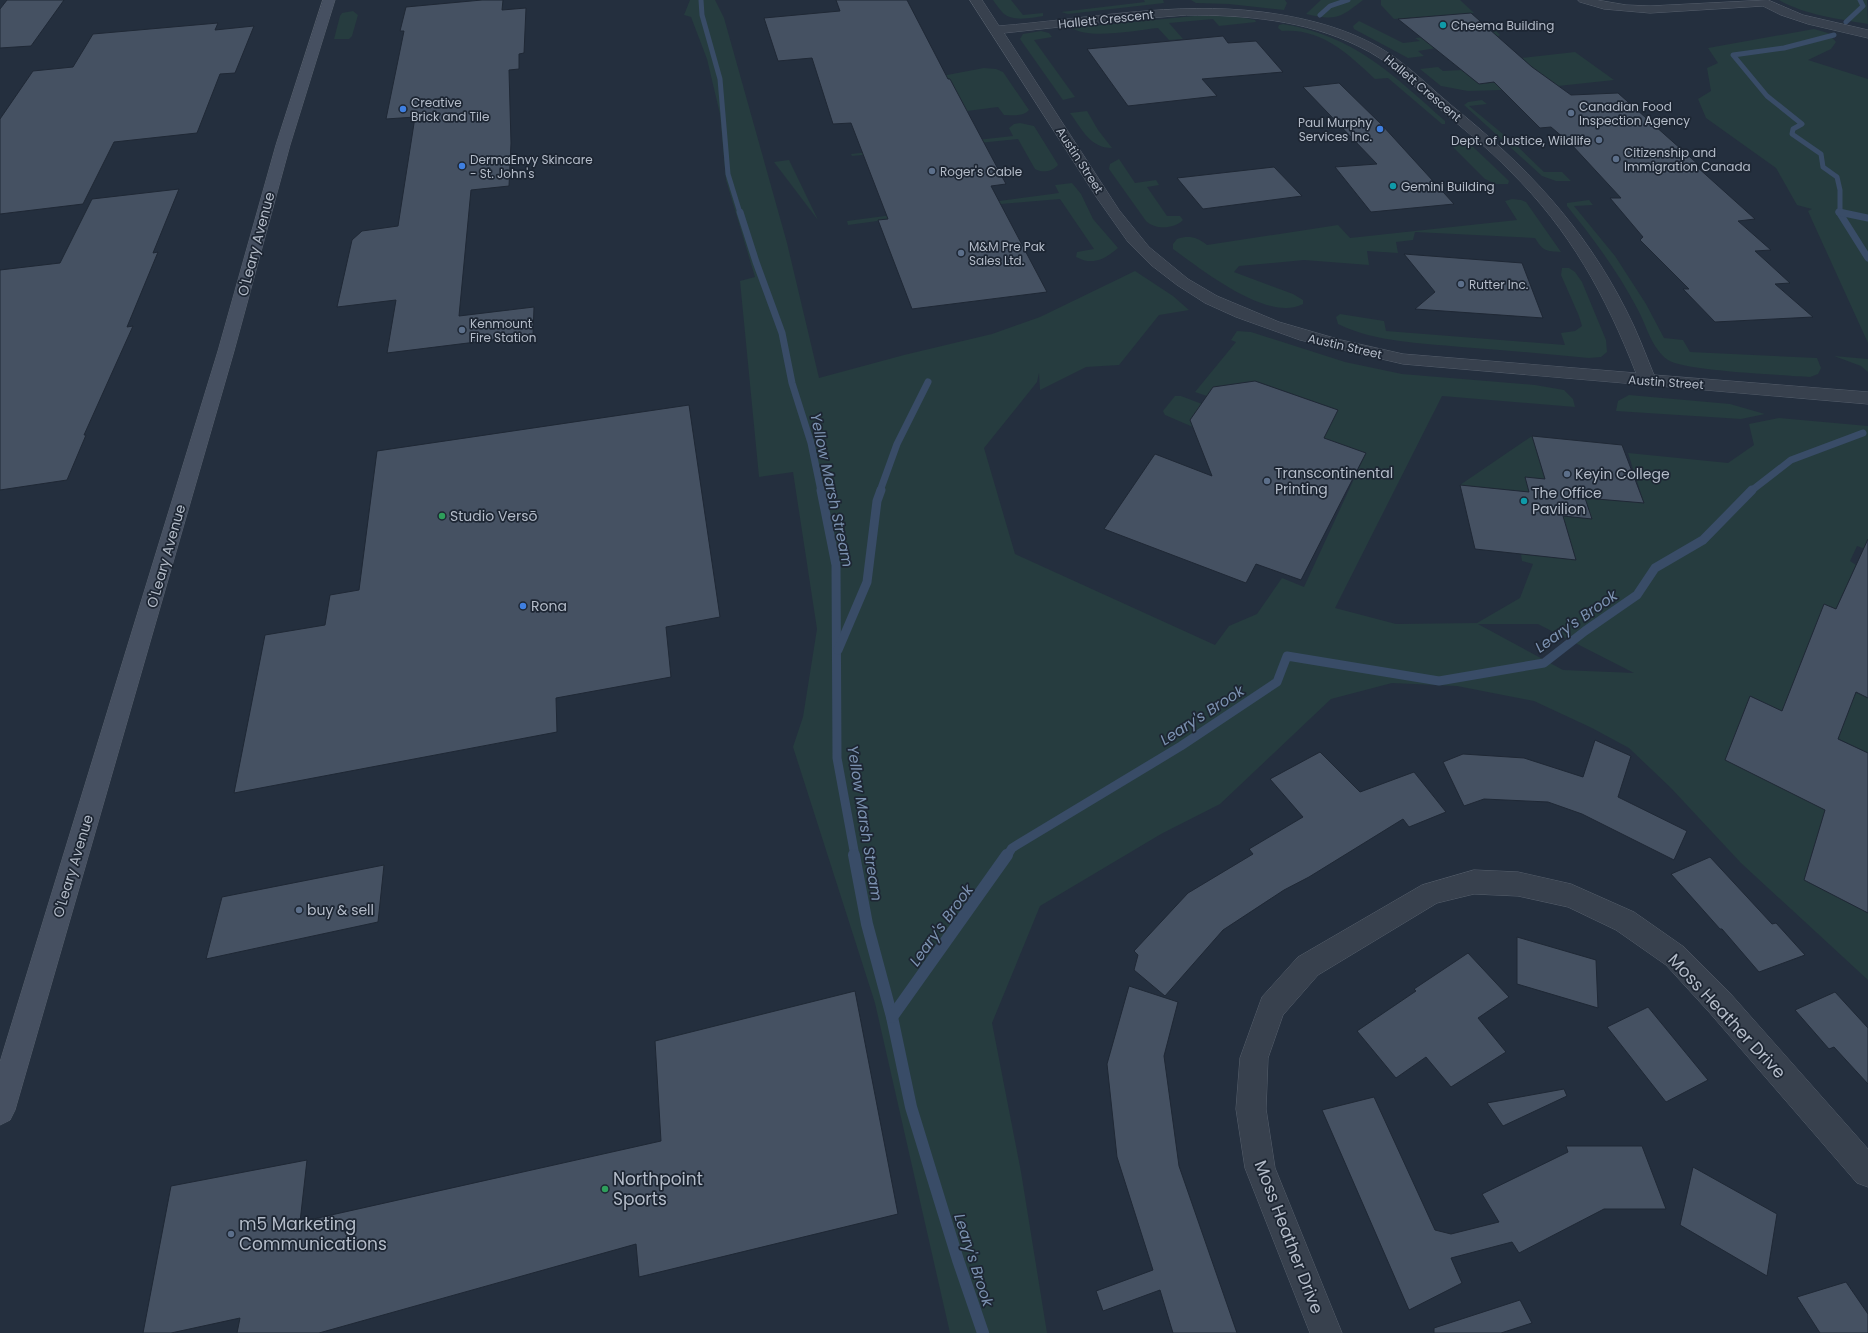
<svg xmlns="http://www.w3.org/2000/svg" width="1868" height="1333" font-family="Poppins,sans-serif">
	<rect width="100%" height="100%" fill="#242f3e"/>
	<!-- green -->
	<g fill="#263c3f" fill-rule="evenodd">
		<path d="M690,0h25l9,18 63,225 32,135 85,-23 88,-21 48,-17 95,-46 38,25 16,14 -30,5 -40,50 -33,2 -46,23 -1,-17 -2,9 -53,66 31,106 200,91 14,-19 28,-12 25,-36 22,9 62,-134 -42,-15 14,-28 -83,-29 -41,6 -7,9 -12,-4 41,-50 -5,-2 6,-9 14,1 94,30 57,12 133,11 29,5 9,9 2,8 -133,-11 -107,212 61,16 81,-1 43,-25 13,-34 -11,-3 -1,-7 55,6 -13,-44 28,3 -6,-21 59,5 -16,-50 100,10 26,-18 -5,-21 30,-6 89,8v124l-11,-4 -7,15 6,4 -20,44 -12,-4 -27,68 56,27 3,-7 12,5v55l-118,-57 -25,64 100,50 -21,70 64,33v67l-127,-117 -70,-75 -42,-40 -37,-20 -58,-27 -77,-15 -65,-3 -61,16 -111,105 -59,30 -121,72 -48,117 29,149 26,161h-97l-75,-330 -82,-256 10,-30 14,-88 -24,-157 -34,5 -19,-196 15,-4 -29,-97 -6,-66 -13,-55 -16,-42 -7,-2zM1478,624h60l96,49 -71,-3z"/>
		<path d="M993,0h18l12,15 20,-2v3c-11,2 -31,6 -40,-3 -4,-4 -7,-9 -10,-13z"/>
		<polygon points="1144,0 1163,0 1164,3 1068,14 1061,12 1145,2"/>
		<polygon points="1191,0 1285,0 1287,3 1284,10 1229,4 1196,3"/>
		<path d="M1321,0h42c-23,18 -27,21 -57,14z"/>
		<polygon points="1381,0 1460,0 1474,13 1394,19 1381,5"/>
		<path d="M1779,0h88l1,24c-29,-5 -63,-9 -89,-24z"/>
		<polygon points="353,11 358,15 352,36 349,39 334,39 340,16 342,13"/>
		<path d="M1194,16c20,0 41,-1 61,4l1,2 -37,4 -6,-7 -44,4 14,16 -14,1 -11,-12c-22,2 -68,12 -86,0z"/>
		<polygon points="1359,21 1403,43 1420,41 1415,38 1496,31 1500,35 1496,38 1418,51 1424,56 1408,58 1354,29 1353,26"/>
		<path d="M1283,24c72,12 110,51 162,97v3h-3l-54,-46 -13,1c-27,-25 -53,-51 -93,-48l-4,-3 1,-3z"/>
		<polygon points="1814,29 1828,33 1836,42 1831,49 1808,60 1868,79 1868,343 1812,220 1808,211 1812,209 1797,205 1776,168 1706,118 1698,99 1711,91 1707,68 1718,63 1708,48"/>
		<polygon points="1041,31 1049,33 1052,37 1034,40 1075,97 1063,100 1020,39 1023,34"/>
		<polygon points="1575,52 1614,80 1530,89 1468,91 1441,86 1420,69 1438,67 1443,71 1462,70 1479,84 1545,77 1521,58"/>
		<path d="M984,68l12,1 7,3 26,38c-6,7 -16,5 -25,5l-6,-8 -31,4 -18,-32 -126,13 -1,-3 125,-14z"/>
		<polygon points="1482,100 1487,104 1469,106 1515,144 1544,172 1562,172 1571,181 1556,181 1542,176 1464,105 1468,102"/>
		<path d="M1087,111l11,19 14,18c-22,0 -30,-19 -42,-35z"/>
		<path d="M1020,123l14,3 23,37 1,2c-6,7 -16,8 -23,4l-17,-30 -166,17 -1,-2 162,-18 -4,-8 5,-4z"/>
		<polygon points="1463,143 1470,144 1509,181 1508,184 1496,184 1485,179 1451,145"/>
		<path d="M1119,159l16,24 21,-3 3,5 -12,2 20,29h13l3,4c-9,9 -28,10 -37,1l-37,-52 1,-5z"/>
		<polygon points="789,160 818,220 774,162"/>
		<path d="M1072,183l9,11 12,25 25,29c-13,11 -25,18 -42,9l1,-5 17,-3 -34,-50 -59,5 -153,21 -1,-4 212,-28 -4,-8z"/>
		<path d="M1512,199l9,1 5,2 35,50c-16,-1 -18,-1 -26,-14l-120,-6 -2,8 -17,2 2,11 -31,-2 2,14 -65,-5 -65,6 -5,6 59,22 10,6v4c-35,19 -102,-35 -130,-55v-5l4,-5c12,-4 20,-2 30,6l131,-20 12,13 167,-18 -12,-19z"/>
		<path d="M1589,200l4,5 -19,1 41,50 31,48 18,34 19,2 7,12 127,6 4,10 -3,6 -8,3c-26,-2 -126,-6 -142,-17 -17,-12 -21,-34 -31,-52 -19,-36 -44,-70 -70,-102v-3z"/>
		<path d="M1562,268h7l6,4 7,10 24,58 1,12 -6,5 -12,1c-42,-4 -85,-8 -128,-11 -41,-4 -86,-5 -123,-23l-2,-7 4,-3 44,7 2,10 179,14 -4,-12 14,-2 7,-5 -3,-10 -18,-41z"/>
		<polygon points="1834,356 1868,359 1868,372 1861,366"/>
		<polygon points="1629,395 1730,404 1765,414 1741,419 1616,411 1618,401"/>
		<polygon points="1175,396 1181,396 1202,404 1190,420 1193,427 1165,415 1163,411"/>
		<polygon points="1532,436 1545,479 1525,477 1529,492 1460,485"/>
	</g>
	<g fill="none" stroke-linecap="round" stroke-linejoin="round">
		<!-- stream-far3 -->
		<g stroke="#394c67" stroke-width="5">
			<polyline points="701,0 702,15 720,79 728,174 740,213"/>
			<polyline points="1320,15 1330,6 1348,0"/>
			<polyline points="1846,22 1863,6 1860,0"/>
			<polyline points="1834,35 1784,48 1733,55 1767,96 1802,124 1793,129 1792,134 1821,154 1823,167 1837,177 1840,190 1840,213"/>
			<polyline points="1839,212 1843,213"/>
		</g>
		<!-- stream-far2 -->
		<g stroke="#394c67" stroke-width="7">
			<polyline points="740,212 756,262 782,333 792,383 811,443 821,491"/>
			<polyline points="1839,212 1868,258"/>
			<polyline points="1839,212 1868,218"/>
			<polyline points="880,491 897,444 928,382"/>
			<polyline points="1751,491 1791,460 1863,433"/>
		</g>
		<!-- stream-far1 -->
		<g stroke="#394c67" stroke-width="9">
			<polyline points="821,490 836,565 837,758 855,856"/>
			<polyline points="838,650 867,582 877,501 881,490"/>
			<polyline points="1007,856 1012,848 1181,746 1277,682 1287,656 1439,681 1544,663 1585,631 1637,595 1655,568 1703,540 1752,490"/>
		</g>
		<!-- stream -->
		<g stroke="#394c67" stroke-width="12">
			<polyline points="854,855 867,924 892,1017 911,1107 958,1260 983,1333"/>
			<polyline points="892,1017 1007,855"/>
		</g>
	</g>
	<!-- building -->
	<g fill="#455162" stroke="#1f2835">
		<polygon points="7,0 64,0 31,46 0,48 0,9"/>
		<polygon points="482,0 503,0 502,10 526,8 524,53 519,54 519,69 509,70 511,143 509,186 471,190 459,316 534,307 533,335 387,353 396,300 337,307 352,240 362,231 398,226 415,117 386,119 404,31 400,31 406,7"/>
		<polygon points="836,0 907,0 948,79 950,79 1006,184 991,186 1047,292 912,309 878,220 888,219 851,123 833,124 812,58 778,61 764,18 840,11"/>
		<polygon points="1471,13 1532,67 1571,95 1618,93 1700,166 1696,166 1755,219 1738,221 1771,250 1755,251 1790,283 1775,284 1813,317 1715,322 1683,289 1689,289 1640,240 1643,237 1610,198 1621,198 1571,144 1551,127 1540,128 1494,82 1479,84 1398,19"/>
		<polygon points="218,23 215,30 254,26 235,73 220,74 197,133 114,142 83,204 0,214 0,119 33,71 73,67 93,34"/>
		<polygon points="1223,36 1228,43 1256,41 1283,72 1202,79 1217,96 1128,106 1087,49"/>
		<polygon points="1339,83 1382,125 1454,204 1371,212 1335,167 1377,164 1303,87"/>
		<polygon points="1274,167 1302,196 1203,209 1177,178"/>
		<polygon points="179,189 153,253 158,252 127,327 133,326 84,435 86,435 67,480 0,490 0,270 60,263 92,199"/>
		<polygon points="1404,254 1522,263 1543,318 1415,309 1435,292"/>
		<polygon points="1255,381 1338,410 1324,438 1366,453 1301,580 1256,564 1246,583 1104,529 1155,454 1212,476 1190,420 1213,387"/>
		<polygon points="689,405 720,617 666,627 671,677 556,698 557,732 234,793 265,635 325,625 330,595 359,590 377,451"/>
		<polygon points="1532,436 1622,445 1644,503 1585,498 1592,519 1563,516 1576,560 1475,549 1460,485 1529,492 1525,477 1545,479"/>
		<polygon points="1868,539 1868,698 1856,692 1838,739 1868,753 1868,913 1804,880 1825,810 1725,760 1750,696 1782,711 1824,604 1836,609"/>
		<polygon points="1595,740 1631,756 1618,797 1687,831 1674,860 1582,814 1548,802 1484,799 1464,806 1443,762 1463,754 1524,758 1583,777"/>
		<polygon points="1320,752 1360,792 1414,772 1446,812 1409,827 1403,819 1309,877 1284,890 1223,930 1165,996 1134,970 1138,955 1134,951 1188,893 1253,854 1249,849 1303,817 1270,779"/>
		<polygon points="1710,857 1772,924 1776,923 1805,955 1759,972 1722,929 1720,929 1671,874"/>
		<polygon points="384,865 378,922 206,959 222,897"/>
		<polygon points="1517,937 1596,960 1598,1008 1517,984"/>
		<polygon points="1468,953 1509,997 1478,1018 1506,1052 1451,1087 1426,1057 1396,1078 1357,1031 1416,991 1414,989"/>
		<polygon points="1129,986 1178,1002 1164,1056 1179,1166 1237,1333 1173,1333 1160,1290 1103,1311 1096,1291 1153,1270 1117,1157 1107,1064"/>
		<polygon points="855,991 898,1214 639,1277 636,1244 319,1333 237,1333 240,1318 171,1333 143,1333 171,1186 307,1160 300,1222 661,1141 655,1041"/>
		<polygon points="1835,992 1868,1028 1868,1084 1834,1047 1829,1049 1795,1010"/>
		<polygon points="1648,1007 1708,1080 1666,1102 1607,1027"/>
		<polygon points="1564,1089 1567,1096 1503,1126 1487,1103"/>
		<polygon points="1374,1097 1435,1230 1451,1234 1499,1222 1482,1194 1568,1152 1566,1146 1642,1146 1666,1209 1604,1209 1519,1253 1512,1242 1451,1258 1462,1283 1409,1310 1322,1110"/>
		<polygon points="1693,1167 1777,1214 1767,1276 1680,1225"/>
		<polygon points="1846,1282 1868,1314 1868,1333 1820,1333 1797,1297"/>
		<polygon points="1520,1300 1532,1323 1501,1333 1434,1333 1434,1328"/>
	</g>
	<g fill="none" stroke-linecap="round" stroke-linejoin="round">
		<defs>
			<g id="street">
				<path d="M970,0h12l17,26c88,-7 175,-25 263,-14 47,6 97,19 135,47 19,14 36,31 54,46 73,59 132,120 175,205 11,21 19,43 28,65l214,17v12l-465,-40 -103,-24 -64,-23 -31,-14 -28,-18 -26,-20 -23,-23 -31,-44zM1187,15c59,0 118,5 171,31 31,14 53,38 78,60 25,21 51,41 74,65 60,59 96,125 126,202l-233,-19 -62,-14 -62,-18 -62,-26 -29,-17 -39,-32 -30,-37 -115,-177 120,-13z"/>
				<polygon points="1578,0 1597,0 1626,5 1650,6 1768,0 1803,15 1868,30 1868,38 1808,24 1781,15 1763,6 1650,13 1604,9 1580,2"/>
				<polygon points="1474,870 1518,872 1571,884 1634,912 1684,947 1729,992 1868,1149 1868,1187 1857,1183 1709,1012 1666,965 1616,930 1568,907 1518,896 1474,894 1437,903 1318,975 1283,1015 1268,1058 1266,1109 1275,1168 1342,1333 1310,1333 1245,1168 1236,1109 1240,1058 1262,997 1298,957 1422,885"/>
			</g>
			<polygon id="secondary" points="323,0 335,0 290,145 234,351 15,1110 10,1120 0,1125 0,1062 218,351 276,145"/>
		</defs>
		<!-- street casing -->
		<use href="#street" stroke="#565f6c" stroke-width="1"/>
		<!-- secondary casing -->
		<use href="#secondary" stroke="#565f6c" stroke-width="1"/>
		<!-- street -->
		<use href="#street" fill="#38414e" fill-rule="evenodd"/>
		<!-- secondary -->
		<use href="#secondary" fill="#465061" fill-rule="evenodd"/>
	</g>
	<!-- markers -->
	<g fill="#0f9aa8" stroke="#1d2633" stroke-width="1.5">
		<circle cx="1443" cy="25" r="4"/>
		<circle cx="1393" cy="186" r="4"/>
		<circle cx="1524" cy="501" r="4"/>
	</g>
	<g fill="#3f7fe0" stroke="#1d2633" stroke-width="1.5">
		<circle cx="403" cy="109" r="4"/>
		<circle cx="1380" cy="129" r="4"/>
		<circle cx="462" cy="166" r="4"/>
		<circle cx="523" cy="606" r="4"/>
	</g>
	<g fill="#5c6f8a" stroke="#1d2633" stroke-width="1.5">
		<circle cx="1571" cy="113" r="4"/>
		<circle cx="1599" cy="140" r="4"/>
		<circle cx="1616" cy="159" r="4"/>
		<circle cx="932" cy="171" r="4"/>
		<circle cx="961" cy="253" r="4"/>
		<circle cx="1461" cy="284" r="4"/>
		<circle cx="462" cy="330" r="4"/>
		<circle cx="1567" cy="474" r="4"/>
		<circle cx="1267" cy="481" r="4"/>
		<circle cx="299" cy="910" r="4"/>
		<circle cx="231" cy="1234" r="4"/>
	</g>
	<g fill="#2e9e5b" stroke="#1d2633" stroke-width="1.5">
		<circle cx="442" cy="516" r="4"/>
		<circle cx="605" cy="1189" r="4"/>
	</g>
	<g text-anchor="middle" dominant-baseline="central" stroke-width="3.5" stroke-linejoin="round" paint-order="stroke">
		<!-- far-street labels -->
		<g font-size="12" fill="#b4bcc9" stroke="#1d2633">
			<text transform="translate(1106 19) rotate(-6)">Hallett Crescent</text>
			<text transform="translate(1423 88) rotate(40)">Hallett Crescent</text>
			<text transform="translate(1080 160) rotate(57)">Austin Street</text>
			<text transform="translate(1345 346) rotate(13)">Austin Street</text>
			<text transform="translate(1666 382) rotate(4)">Austin Street</text>
		</g>
		<!-- far-poi labels -->
		<g font-size="12" fill="#b4bcc9" stroke="#1d2633" text-anchor="start">
			<text x="1451" y="25">Cheema Building</text>
			<text x="411" y="102">Creative<tspan x="411" dy="14">Brick and Tile</tspan></text>
			<text x="1579" y="106">Canadian Food<tspan x="1579" dy="14">Inspection Agency</tspan></text>
			<text x="1372" y="122" text-anchor="end">Paul Murphy<tspan x="1372" dy="14">Services Inc.</tspan></text>
			<text x="1591" y="140" text-anchor="end">Dept. of Justice, Wildlife</text>
			<text x="1624" y="152">Citizenship and<tspan x="1624" dy="14">Immigration Canada</tspan></text>
			<text x="470" y="159">DermaEnvy Skincare<tspan x="470" dy="14">- St. John's</tspan></text>
			<text x="940" y="171">Roger's Cable</text>
			<text x="1401" y="186">Gemini Building</text>
			<text x="969" y="246">M&amp;M Pre Pak<tspan x="969" dy="14">Sales Ltd.</tspan></text>
			<text x="1469" y="284">Rutter Inc.</text>
			<text x="470" y="323">Kenmount<tspan x="470" dy="14">Fire Station</tspan></text>
		</g>
		<!-- street labels -->
		<g font-size="14" fill="#b4bcc9" stroke="#1d2633">
			<text transform="translate(256 244) rotate(-75)">O'Leary Avenue</text>
			<text transform="translate(166 556) rotate(-74)">O'Leary Avenue</text>
			<text transform="translate(73 866) rotate(-73)">O'Leary Avenue</text>
		</g>
		<!-- poi labels -->
		<g font-size="14" fill="#b4bcc9" stroke="#1d2633" text-anchor="start">
			<text x="1275" y="473">Transcontinental<tspan x="1275" dy="16">Printing</tspan></text>
			<text x="1575" y="474">Keyin College</text>
			<text x="1532" y="493">The Office<tspan x="1532" dy="16">Pavilion</tspan></text>
			<text x="450" y="516">Studio Versō</text>
			<text x="531" y="606">Rona</text>
			<text x="307" y="910">buy &amp; sell</text>
		</g>
		<!-- water labels -->
		<g font-size="15" font-style="italic" fill="#7c92b1" stroke="#1d2633">
			<text transform="translate(832 490) rotate(78)">Yellow Marsh Stream</text>
			<text transform="translate(1576 621) rotate(-35)">Leary's Brook</text>
			<text transform="translate(1202 715) rotate(-33)">Leary's Brook</text>
			<text transform="translate(865 823) rotate(81)">Yellow Marsh Stream</text>
			<text transform="translate(941 925) rotate(-54)">Leary's Brook</text>
			<text transform="translate(974 1260) rotate(72)">Leary's Brook</text>
		</g>
		<!-- near-street labels -->
		<g font-size="17" fill="#b4bcc9" stroke="#1d2633">
			<text transform="translate(1727 1016) rotate(47)">Moss Heather Drive</text>
			<text transform="translate(1289 1237) rotate(69)">Moss Heather Drive</text>
		</g>
		<!-- near-poi labels -->
		<g font-size="17" fill="#b4bcc9" stroke="#1d2633" text-anchor="start">
			<text x="613" y="1179">Northpoint<tspan x="613" dy="20">Sports</tspan></text>
			<text x="239" y="1224">m5 Marketing<tspan x="239" dy="20">Communications</tspan></text>
		</g>
	</g>
</svg>
